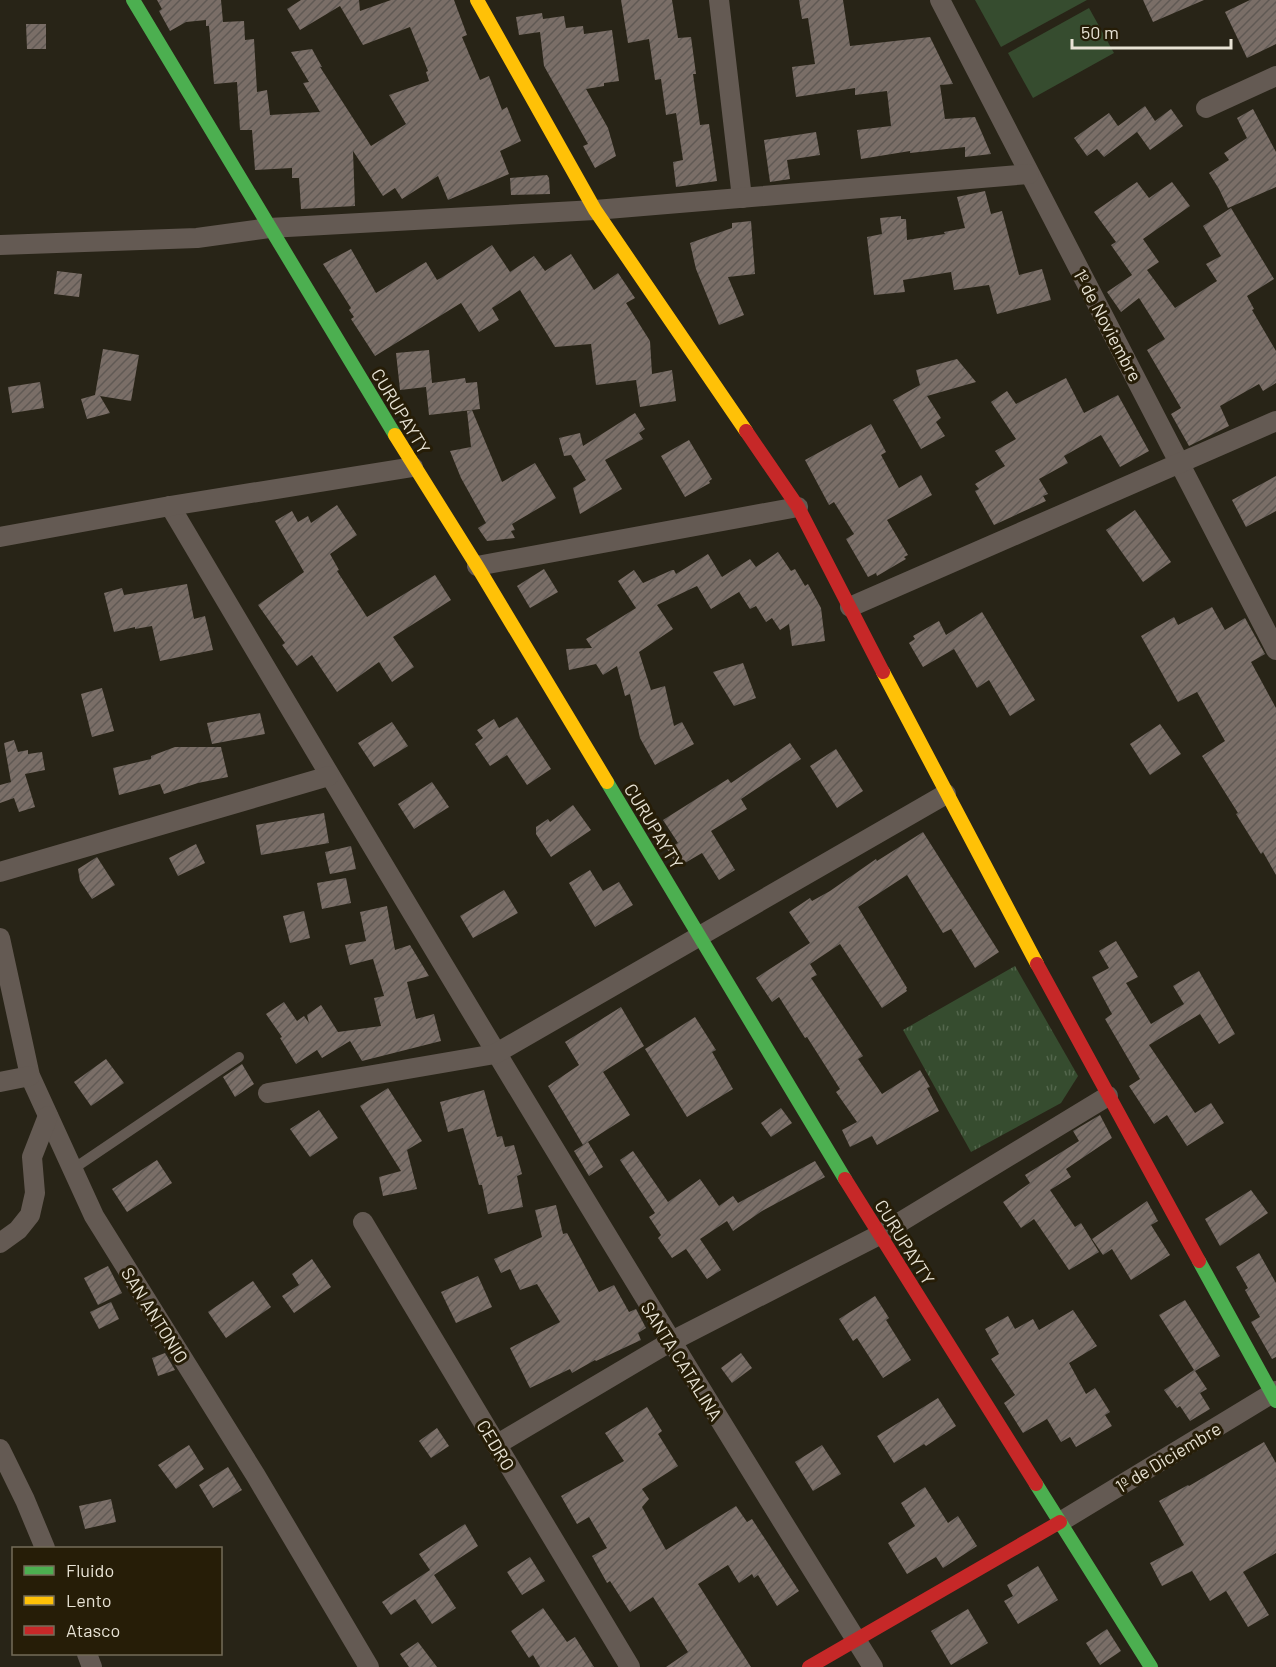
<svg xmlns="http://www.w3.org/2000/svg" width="1276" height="1667" font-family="Barlow,sans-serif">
	<defs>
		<pattern id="grass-tufts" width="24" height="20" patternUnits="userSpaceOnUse" patternTransform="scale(1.5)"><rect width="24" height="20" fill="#364c2f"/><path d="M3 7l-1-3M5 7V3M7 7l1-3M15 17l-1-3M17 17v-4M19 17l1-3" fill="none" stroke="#53664c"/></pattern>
		<pattern id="building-hatch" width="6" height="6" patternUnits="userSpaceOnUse" patternTransform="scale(1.5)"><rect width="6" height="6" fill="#7a6e67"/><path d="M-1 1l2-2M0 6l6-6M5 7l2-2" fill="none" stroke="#605954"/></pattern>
	</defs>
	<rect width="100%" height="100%" fill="#282417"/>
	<!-- grass -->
	<polygon fill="url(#grass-tufts)" points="1015,966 1078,1076 1061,1103 971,1152 903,1030"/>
	<!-- garden -->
	<g fill="#364c2f">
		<polygon points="975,0 1087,0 1001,47"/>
		<polygon points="1089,8 1114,53 1033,98 1008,53"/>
	</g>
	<!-- building -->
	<g fill="url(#building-hatch)">
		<polygon points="157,0 221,0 223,22 244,21 245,40 254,39 257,92 267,90 270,115 320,112 303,83 309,82 291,52 312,49 322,67 320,67 371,146 406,124 389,95 429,81 426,72 428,71 410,27 363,45 340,6 300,30 287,9 301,0 359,0 360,11 391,0 454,0 467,35 462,37 480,80 489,76 502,110 507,107 521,141 500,151 509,174 448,200 438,176 402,199 395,188 383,196 353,151 355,206 301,209 299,178 292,178 292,168 255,170 252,130 240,130 237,82 214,84 209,26 206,26 206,20 186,22 170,31 159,11 162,9"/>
		<polygon points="621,0 672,0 678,38 691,37 696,74 693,74 700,125 709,124 717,181 676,187 673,162 683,160 676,113 666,115 661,79 655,80 649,39 628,43"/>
		<polygon points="799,0 843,0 850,46 930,37 953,84 940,85 945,119 975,117 991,154 965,157 965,147 910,153 910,151 861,159 857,130 891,126 887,91 855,95 855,88 796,97 792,67 815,64 808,18 802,19"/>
		<polygon points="1143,0 1204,0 1153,22"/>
		<polygon points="1250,0 1276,0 1276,44 1247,58 1225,12"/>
		<polygon points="542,13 543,19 564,16 566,28 583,26 584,34 612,30 619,81 604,83 604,86 586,89 608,128 616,156 595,168 583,146 588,144 544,66 540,32 519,35 516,17"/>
		<polygon points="26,24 46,24 46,49 27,49"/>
		<polygon points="1145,106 1155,121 1171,109 1183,126 1150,150 1137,132 1104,157 1097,149 1087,156 1074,138 1109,113 1118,126"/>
		<polygon points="1253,109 1276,152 1276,187 1228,208 1219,189 1209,173 1229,160 1224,153 1247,138 1237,118"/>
		<polygon points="816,132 820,155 787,160 790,179 770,182 764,140"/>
		<polygon points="547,175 549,178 550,194 511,195 510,178"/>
		<polygon points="1137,182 1149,198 1172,182 1190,206 1143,239 1159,262 1147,270 1175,308 1217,281 1206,264 1221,256 1203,226 1231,208 1274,279 1247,296 1254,309 1252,310 1276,351 1276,383 1263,391 1259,384 1220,406 1229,426 1189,446 1171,414 1181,408 1147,350 1165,339 1139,298 1121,312 1107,292 1132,275 1111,245 1116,242 1094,212"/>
		<polygon points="985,191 991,214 1002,211 1019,275 1042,269 1051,300 997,314 989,285 954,290 951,272 903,280 905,292 874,295 867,237 882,234 880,218 901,216 901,219 906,219 907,240 945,234 944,232 965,228 957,197"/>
		<polygon points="751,221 755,274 728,277 744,315 719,325 696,269 690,243 732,228 732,223"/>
		<polygon points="492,245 510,272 534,256 545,271 571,254 594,290 618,273 635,298 626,303 650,341 652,374 672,370 676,401 640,407 636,380 596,385 591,344 555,347 520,290 492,308 499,320 479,332 461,303 375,356 351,319 354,317 349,310 351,308 323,264 351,249 376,293 426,262 437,280 441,278"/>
		<polygon points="57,271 82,274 79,297 54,294"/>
		<polygon points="103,349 139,355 131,401 100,396 110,413 87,419 81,399 95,395"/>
		<polygon points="429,350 432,383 465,378 466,383 477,382 480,409 429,415 426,387 400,390 396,353"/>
		<polygon points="957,359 976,382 927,396 941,418 936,422 945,436 921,449 893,400 920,385 916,370"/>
		<polygon points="1066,378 1084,413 1118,395 1149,451 1120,467 1101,435 1064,456 1068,463 1039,479 1048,494 1043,496 1046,501 994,525 975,491 979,489 975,484 1005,466 995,451 1016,439 991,402 1007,391 1016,404"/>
		<polygon points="40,382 44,408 12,413 8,387"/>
		<polygon points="472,410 502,482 535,463 556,498 512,524 515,530 511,531 515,538 487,541 478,528 486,523 461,478 450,451 471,447 467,411"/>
		<polygon points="635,413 645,429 639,433 643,439 605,460 622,489 580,514 573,488 586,480 571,455 564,456 559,438 580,433 583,446"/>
		<polygon points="871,424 886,452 881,455 899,488 921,475 932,495 887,520 908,555 904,557 906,559 877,576 876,573 868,577 846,539 854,534 834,502 829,505 805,460"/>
		<polygon points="689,440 712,479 709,481 710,483 685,497 661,456"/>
		<polygon points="1276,476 1276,511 1246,527 1232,500"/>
		<polygon points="337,505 357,535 330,554 339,570 337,571 367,617 435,575 451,600 393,637 414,667 392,682 379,662 337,692 312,655 297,666 282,645 285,643 258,605 304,572 275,521 292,511 298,522 308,516 311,523"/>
		<polygon points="1135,510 1171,562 1143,582 1106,530"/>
		<polygon points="778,552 791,571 795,569 805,586 808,584 821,608 825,641 792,646 789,624 780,630 772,618 766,622 756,606 750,609 739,592 711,609 697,586 657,605 673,629 639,652 651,690 665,686 674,726 682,722 694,744 655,765 640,738 630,694 625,696 617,666 603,675 596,664 569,670 566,649 592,648 586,639 636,608 618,581 634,570 643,583 672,570 674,570 676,574 708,554 722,577 750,559 756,567"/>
		<polygon points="544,569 558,592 530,608 517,586"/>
		<polygon points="187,584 194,619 205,616 213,650 160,661 152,626 135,629 135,627 114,632 104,593 122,588 124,595"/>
		<polygon points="1212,607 1225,630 1245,618 1265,654 1251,662 1276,708 1276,875 1263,852 1261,854 1236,814 1238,813 1202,756 1225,741 1197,692 1178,702 1141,636 1174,617 1178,625"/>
		<polygon points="982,612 1035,700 1010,716 989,680 977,688 954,649 923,667 909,643 915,639 913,636 939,621 946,635"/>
		<polygon points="743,663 756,698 734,706 713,672"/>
		<polygon points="102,688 114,731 92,737 81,694"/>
		<polygon points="260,713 265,734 212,744 207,723"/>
		<polygon points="517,717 551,769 527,785 507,755 490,766 475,744 483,738 477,730 494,719 499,728"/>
		<polygon points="392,722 408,746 374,767 358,743"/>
		<polygon points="1160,724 1181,754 1150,775 1130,744"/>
		<polygon points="14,740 18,752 28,750 28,754 42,752 45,770 25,774 35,807 19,812 14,798 0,803 0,785 11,782 4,743"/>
		<polygon points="790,743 801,759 741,799 747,809 711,831 735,870 719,880 702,853 678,867 667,849 678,843 663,820 728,779 731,783"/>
		<polygon points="175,747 221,747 228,777 198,783 164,794 160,784 119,795 113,768 151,759 151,756"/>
		<polygon points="836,749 863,791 837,808 810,766"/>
		<polygon points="432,782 449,807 414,829 398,804"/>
		<polygon points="573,805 591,830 551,857 536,834 536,827 548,819 550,822"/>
		<polygon points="324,813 329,843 261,855 256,825"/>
		<polygon points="923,832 999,952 975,968 951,929 943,933 907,875 858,907 907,988 906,989 907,991 882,1008 840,944 810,964 817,975 811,978 863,1056 858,1059 882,1094 920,1070 930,1087 927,1088 939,1111 877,1145 872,1136 850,1147 842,1130 857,1122 836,1092 840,1089 807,1037 805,1038 779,997 772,1002 756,978 810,943 789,912 810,898 812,901 830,891 876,859 877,861"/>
		<polygon points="196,844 205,863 178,876 169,858"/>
		<polygon points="351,846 356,869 330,874 325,852"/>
		<polygon points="97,857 115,885 92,899 80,881 78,869"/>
		<polygon points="590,870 603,891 619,882 633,905 595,927 569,883"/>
		<polygon points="346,878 351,903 322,909 317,883"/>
		<polygon points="504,890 518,913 473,938 460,916"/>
		<polygon points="387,906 395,950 410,945 429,976 407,982 416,1019 434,1014 441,1041 362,1061 350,1041 322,1058 317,1050 296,1064 280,1038 282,1037 266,1014 284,1002 297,1021 304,1016 309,1023 307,1015 321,1005 338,1032 381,1026 374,998 384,996 373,959 350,965 345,945 366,941 360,912"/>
		<polygon points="304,911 310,938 290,943 283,916"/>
		<polygon points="1116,941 1138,977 1126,983 1151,1024 1184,1004 1173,986 1199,971 1235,1034 1219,1044 1200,1014 1149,1045 1195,1113 1211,1103 1224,1123 1187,1146 1167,1115 1154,1124 1129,1086 1140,1079 1105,1019 1112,1014 1092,977 1109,968 1099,951"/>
		<polygon points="621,1007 644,1046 603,1072 630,1115 583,1145 548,1086 579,1065 565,1042"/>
		<polygon points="695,1017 716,1050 712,1052 733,1089 687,1117 645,1049"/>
		<polygon points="106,1059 124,1083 91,1106 74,1082"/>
		<polygon points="242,1064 254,1084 235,1097 223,1077"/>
		<polygon points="388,1088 422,1141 407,1150 417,1189 383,1196 379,1177 401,1171 360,1106"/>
		<polygon points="484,1090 497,1137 502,1136 505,1147 514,1145 522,1174 517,1176 523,1207 488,1214 482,1185 479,1185 463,1128 448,1132 440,1102"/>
		<polygon points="781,1108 792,1123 771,1137 761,1123"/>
		<polygon points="319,1110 338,1138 310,1157 290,1129"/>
		<polygon points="1100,1115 1112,1138 1066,1169 1071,1177 1050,1190 1075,1227 1081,1223 1099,1252 1069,1270 1034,1219 1021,1228 1003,1202 1030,1183 1025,1175 1079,1141 1073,1131"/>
		<polygon points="588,1142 603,1167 589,1176 574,1151"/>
		<polygon points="633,1151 668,1202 700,1179 719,1206 733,1196 738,1203 815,1161 825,1177 762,1211 733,1231 727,1221 700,1239 721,1270 707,1279 686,1249 672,1258 658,1238 661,1235 649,1217 655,1213 620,1160"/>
		<polygon points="157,1160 172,1183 127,1212 112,1189"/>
		<polygon points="1251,1190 1268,1213 1220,1246 1205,1219"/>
		<polygon points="1147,1201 1158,1221 1151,1225 1170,1255 1131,1280 1112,1249 1103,1255 1092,1239"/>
		<polygon points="556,1205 563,1234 567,1233 599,1292 614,1285 629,1312 636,1309 646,1328 638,1333 641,1340 596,1361 595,1360 572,1373 570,1369 530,1388 510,1348 560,1322 537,1284 520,1290 510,1269 501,1273 494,1259 542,1237 535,1210"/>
		<polygon points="1259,1253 1276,1283 1276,1357 1272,1359 1251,1322 1260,1317 1245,1290 1248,1288 1236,1267"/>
		<polygon points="312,1259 331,1287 294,1313 282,1296 299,1285 292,1274"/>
		<polygon points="108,1266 122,1293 98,1305 84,1278"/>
		<polygon points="478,1276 492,1307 456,1323 441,1292"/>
		<polygon points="253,1281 271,1307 226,1338 208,1312"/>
		<polygon points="875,1296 889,1318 886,1320 911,1360 883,1378 857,1338 853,1341 839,1319"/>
		<polygon points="1185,1300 1220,1356 1195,1371 1207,1389 1200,1393 1210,1409 1190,1421 1180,1406 1177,1408 1164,1390 1194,1370 1159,1315"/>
		<polygon points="111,1302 119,1319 99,1329 90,1312"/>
		<polygon points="1073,1310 1097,1346 1069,1363 1086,1394 1095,1388 1110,1412 1105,1415 1112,1426 1076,1447 1070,1437 1061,1442 1047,1419 1023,1433 1004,1403 1015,1395 991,1359 999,1354 985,1329 1008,1316 1015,1329 1033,1319 1039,1330"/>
		<polygon points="165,1353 175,1370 158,1376 152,1358"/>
		<polygon points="741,1353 752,1368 732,1383 721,1368"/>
		<polygon points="938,1398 956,1426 926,1446 924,1444 894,1463 877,1436"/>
		<polygon points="647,1407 662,1431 658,1434 678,1466 642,1489 649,1499 642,1507 666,1550 736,1506 747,1522 752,1519 799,1591 777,1606 758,1575 754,1578 752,1574 739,1583 728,1565 698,1584 751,1667 666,1667 688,1652 653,1597 630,1612 610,1581 607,1583 592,1556 607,1548 589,1517 577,1524 561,1496 624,1461 605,1433"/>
		<polygon points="437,1428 449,1446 431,1458 419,1441"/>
		<polygon points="1264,1442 1276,1463 1276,1553 1243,1572 1269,1615 1248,1627 1226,1591 1210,1601 1192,1571 1162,1586 1150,1563 1184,1545 1159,1501 1188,1485 1189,1486"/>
		<polygon points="189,1445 204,1469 176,1489 158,1465"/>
		<polygon points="822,1445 841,1474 813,1491 795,1462"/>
		<polygon points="228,1467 242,1490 213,1508 199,1485"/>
		<polygon points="925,1487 948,1523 958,1516 977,1546 943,1568 936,1557 907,1574 888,1543 915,1526 901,1503"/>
		<polygon points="111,1499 116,1522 85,1529 79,1506"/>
		<polygon points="465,1524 478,1546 434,1575 456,1608 432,1624 415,1599 391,1615 382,1602 430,1570 419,1554"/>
		<polygon points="530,1557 545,1581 522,1595 507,1572"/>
		<polygon points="1038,1566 1058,1600 1018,1624 1004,1601 1013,1596 1007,1585"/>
		<polygon points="543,1608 567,1642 575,1637 594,1667 540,1667 533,1655 529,1658 511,1631"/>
		<polygon points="968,1609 988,1643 951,1665 931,1631"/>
		<polygon points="1107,1629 1121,1651 1100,1665 1086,1643"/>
		<polygon points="418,1642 437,1667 409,1667 400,1654"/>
	</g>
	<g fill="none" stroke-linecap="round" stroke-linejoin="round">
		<!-- lane -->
		<polyline stroke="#645a53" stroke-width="10" points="73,1169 239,1057"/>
		<!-- street -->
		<g stroke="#645a53" stroke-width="20">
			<polyline points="719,0 742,198"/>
			<polyline points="940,0 1276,650"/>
			<polyline points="1206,108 1276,76"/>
			<polyline points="0,245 197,238 269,228 595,210 1029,174"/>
			<path d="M170,506c230,389 463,777 703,1161"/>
			<polyline points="0,537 170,506 413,467"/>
			<polyline points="477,566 798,507"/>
			<polyline points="850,607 1276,421"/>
			<polyline points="0,872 329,776"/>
			<polyline points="0,938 30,1076 94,1216 256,1476 369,1667"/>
			<polyline points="0,1082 30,1076"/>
			<polyline points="268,1093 495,1054 946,794"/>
			<polyline points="363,1222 630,1667"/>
			<polyline points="0,1243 18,1230 30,1215 35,1193 32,1157 48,1116"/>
			<polyline points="496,1445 670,1342 879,1235 1108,1096"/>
			<polyline points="0,1449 25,1500 45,1548"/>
			<polyline points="1060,1522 1276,1391"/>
			<polyline points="87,1654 92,1667"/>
		</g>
		<!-- fast -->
		<g stroke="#4caf50" stroke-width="14">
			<polyline points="133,0 395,435"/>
			<polyline points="607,782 845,1179"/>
			<polyline points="1199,1261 1276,1401"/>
			<polyline points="1036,1484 1151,1667"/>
		</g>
		<!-- slow -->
		<g stroke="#ffc107" stroke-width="14">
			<polyline points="477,0 595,210 746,431"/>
			<polyline points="395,435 477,566 607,782"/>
			<polyline points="883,672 1037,964"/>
		</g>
		<!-- jam -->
		<g stroke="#c62828" stroke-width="14">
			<polyline points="746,431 798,507 883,672"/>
			<polyline points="1037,964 1199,1261"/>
			<polyline points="845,1179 1036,1484"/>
			<polyline points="809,1667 1060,1522"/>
		</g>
	</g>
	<g text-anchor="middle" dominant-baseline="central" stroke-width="6" stroke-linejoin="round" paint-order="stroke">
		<!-- street labels -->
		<g font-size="18" fill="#e8e3d5" stroke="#261d07">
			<text transform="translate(1108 325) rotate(62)">1º de Noviembre</text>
			<text transform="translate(401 411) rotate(59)">CURUPAYTY</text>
			<text transform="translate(654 826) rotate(59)">CURUPAYTY</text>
			<text transform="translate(905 1242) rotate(58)">CURUPAYTY</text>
			<text transform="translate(155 1315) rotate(58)">SAN ANTONIO</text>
			<text transform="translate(682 1361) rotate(58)">SANTA CATALINA</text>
			<text transform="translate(496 1445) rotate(59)">CEDRO</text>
			<text transform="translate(1168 1457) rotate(-31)">1º de Diciembre</text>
		</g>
	</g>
	<!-- legend -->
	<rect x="12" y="1547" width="210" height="108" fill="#261d07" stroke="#746c59" stroke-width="1.5"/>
	<rect x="24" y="1566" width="30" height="9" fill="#4caf50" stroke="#746c59" stroke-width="1.5"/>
	<text x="66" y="1577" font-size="18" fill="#e8e3d5">Fluido</text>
	<rect x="24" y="1596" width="30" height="9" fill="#ffc107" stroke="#746c59" stroke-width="1.5"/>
	<text x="66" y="1607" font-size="18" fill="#e8e3d5">Lento</text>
	<rect x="24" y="1626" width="30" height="9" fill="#c62828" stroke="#746c59" stroke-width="1.5"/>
	<text x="66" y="1637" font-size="18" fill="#e8e3d5">Atasco</text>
	<!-- scale -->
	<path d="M1072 39v9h159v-9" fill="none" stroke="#e8e3d5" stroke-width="3"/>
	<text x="1081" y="39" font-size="18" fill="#e8e3d5" stroke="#261d07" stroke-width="4.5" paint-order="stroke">50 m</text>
</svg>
